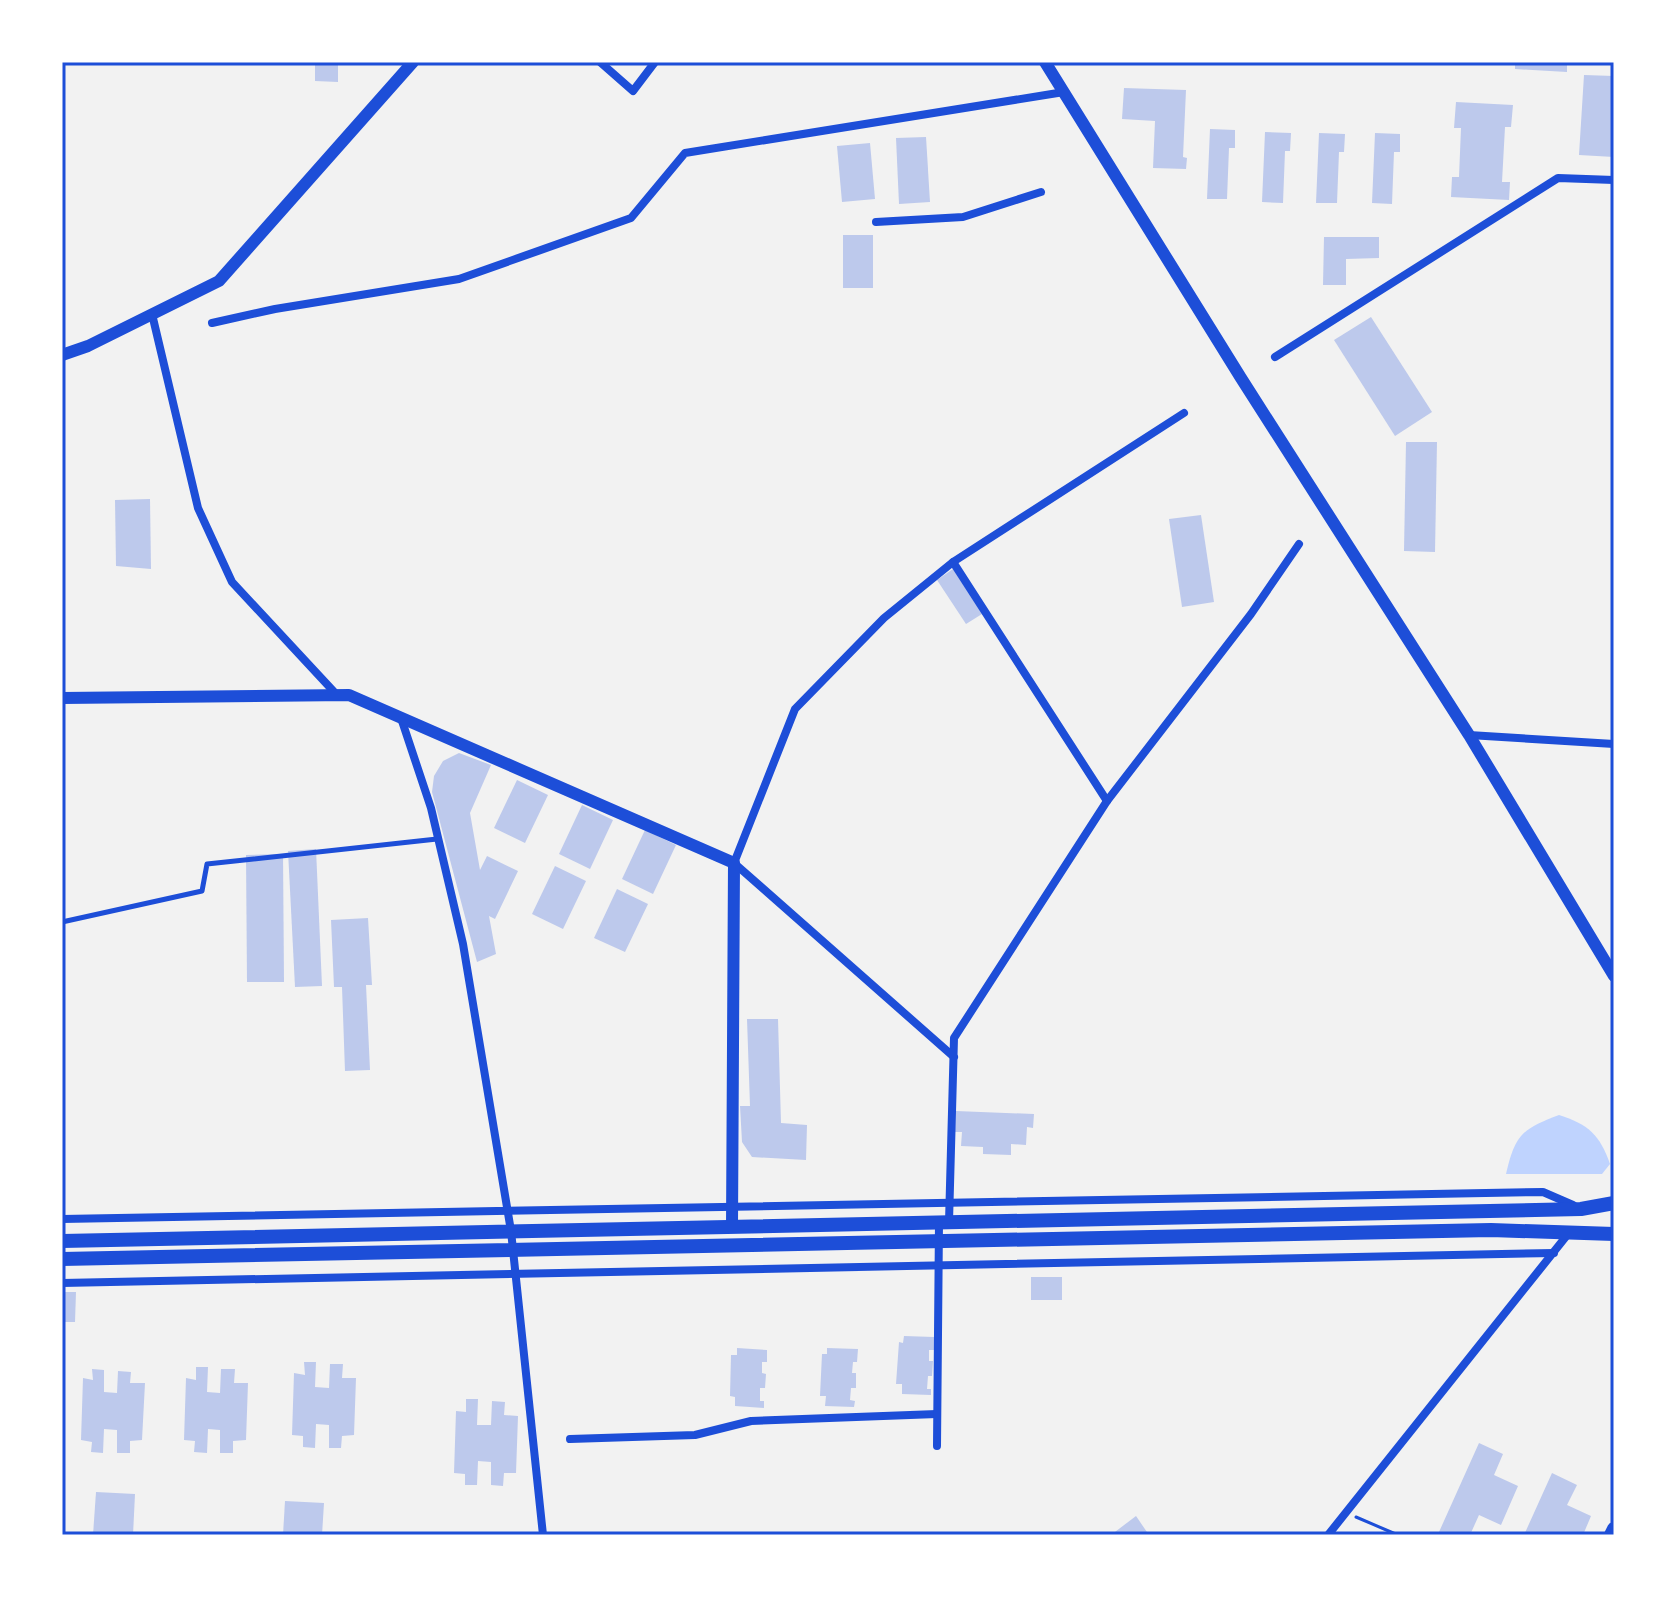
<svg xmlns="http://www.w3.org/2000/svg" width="1676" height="1597" font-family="'Crimson Pro',serif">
	<rect width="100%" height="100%" fill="#f2f2f2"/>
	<!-- water -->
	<path fill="#bfd3fe" d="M1559,1115c29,9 41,20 51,49l-8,10h-96c9,-39 16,-45 53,-59z"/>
	<!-- building -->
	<g fill="#bdc9ec">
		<polygon points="315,62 338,62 338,82 315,81"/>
		<polygon points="1515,62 1567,62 1567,72 1515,69"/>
		<polygon points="1584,75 1614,76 1614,157 1579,155"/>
		<polygon points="1124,88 1186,90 1183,157 1187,158 1186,169 1153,168 1155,121 1122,119"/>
		<polygon points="1456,102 1513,105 1511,127 1505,127 1502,182 1510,182 1509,200 1451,197 1452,177 1459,177 1461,128 1454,128"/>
		<polygon points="1210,129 1235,130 1235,148 1229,148 1227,199 1207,199"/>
		<polygon points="1265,132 1291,133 1290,151 1285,151 1283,203 1262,202"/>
		<polygon points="1319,133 1345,134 1344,152 1339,152 1337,203 1316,203"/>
		<polygon points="1375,133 1400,134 1400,152 1394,152 1392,204 1372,203"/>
		<polygon points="926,137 930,202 899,204 896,138"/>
		<polygon points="870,143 875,199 842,202 837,146"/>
		<rect x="843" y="235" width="30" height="53"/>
		<polygon points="1324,237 1379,237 1379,258 1346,259 1346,285 1323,285"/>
		<polygon points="1371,317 1432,412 1395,436 1334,340"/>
		<polygon points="1406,442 1437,442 1435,552 1404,551"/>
		<polygon points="150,499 151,569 116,566 115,500"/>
		<polygon points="1201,515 1214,602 1182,607 1169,519"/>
		<polygon points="953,569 982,614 966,624 937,580"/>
		<polygon points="459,753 491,765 470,813 480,870 487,856 518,871 495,919 489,916 496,954 477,962 432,792 434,776 443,761"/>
		<polygon points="517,780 548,795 525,843 494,828"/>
		<polygon points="582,805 613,820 590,869 559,854"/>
		<polygon points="645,830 676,845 653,894 622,879"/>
		<polygon points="316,849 322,986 295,987 288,851"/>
		<polygon points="283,854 284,982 247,982 246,855"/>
		<polygon points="555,866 586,881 563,929 532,914"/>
		<polygon points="617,889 648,904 625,952 594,938"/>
		<polygon points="368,918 372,985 366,985 370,1070 345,1071 342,987 334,987 331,920"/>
		<polygon points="747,1019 778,1019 781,1123 807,1125 806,1160 752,1157 742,1142 740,1106 750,1106"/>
		<polygon points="956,1111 1034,1114 1033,1128 1027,1127 1026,1145 1011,1144 1011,1155 983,1154 983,1147 961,1146 962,1132 955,1132"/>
		<rect x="1031" y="1277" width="31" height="23"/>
		<polygon points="62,1292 76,1292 75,1322 62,1322"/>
		<polygon points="904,1336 934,1337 934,1350 929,1350 929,1361 933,1361 932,1376 928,1376 927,1389 931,1389 931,1395 902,1394 902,1384 896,1384 899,1342 903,1343"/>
		<polygon points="737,1348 767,1350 767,1362 762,1362 762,1373 766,1374 765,1388 760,1388 760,1401 764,1401 764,1408 735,1406 735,1397 730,1396 731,1355 737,1355"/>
		<polygon points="827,1348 858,1349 857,1362 853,1362 852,1373 856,1373 856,1388 851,1388 850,1400 855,1401 854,1407 825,1406 826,1396 820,1396 822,1354 827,1354"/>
		<polygon points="304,1362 316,1362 315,1387 329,1388 330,1364 343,1364 342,1378 356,1378 354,1435 342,1436 341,1448 329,1448 329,1425 316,1424 315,1448 303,1447 303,1436 292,1435 294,1373 305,1375"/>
		<polygon points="196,1367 208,1367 207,1392 220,1393 221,1369 235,1369 234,1383 248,1383 246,1440 233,1441 233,1453 220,1453 220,1430 208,1429 207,1453 194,1452 195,1441 184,1440 186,1378 196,1380"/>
		<polygon points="92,1369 104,1370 104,1392 117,1393 118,1371 131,1372 130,1383 145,1383 142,1440 130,1441 130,1453 117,1453 117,1430 104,1429 103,1453 91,1452 92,1442 81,1440 83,1378 93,1380"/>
		<polygon points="466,1399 478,1399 477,1425 491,1425 492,1401 505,1402 504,1415 518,1416 516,1473 504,1473 503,1486 491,1485 491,1462 478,1461 477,1485 465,1485 465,1474 454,1473 456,1411 466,1412"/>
		<polygon points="1479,1443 1503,1454 1494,1475 1518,1486 1501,1525 1479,1515 1470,1535 1446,1535 1439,1532"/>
		<polygon points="1552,1473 1577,1485 1567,1505 1591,1516 1583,1535 1524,1535"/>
		<polygon points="96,1492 135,1494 133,1535 93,1535"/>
		<polygon points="285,1501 324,1503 322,1535 283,1535"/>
		<polygon points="1136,1516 1149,1535 1111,1535"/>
	</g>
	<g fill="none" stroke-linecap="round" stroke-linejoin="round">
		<!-- path -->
		<polyline stroke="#1d4ed8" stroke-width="3" points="1356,1517 1398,1535"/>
		<!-- service -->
		<polyline stroke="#1d4ed8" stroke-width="5" points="62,922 202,891 207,864 437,839"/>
		<!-- minor -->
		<g stroke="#1d4ed8" stroke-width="8">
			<polyline points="600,62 633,91 655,62"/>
			<polyline points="876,222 963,217 1041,192"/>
			<polyline points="152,314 198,508 232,582 337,695"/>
			<polyline points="212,323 275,309 459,279 631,218 685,153 1064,92"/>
			<polyline points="1275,357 1558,178 1614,180"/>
			<polyline points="953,562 1107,801"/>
			<polyline points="401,718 431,808 463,944 511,1231 543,1535"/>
			<polyline points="1469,735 1614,744"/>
			<polyline points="954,1057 734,863 795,709 884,618 953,562 1184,413"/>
			<polyline points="62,1219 1543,1192 1573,1205"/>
			<polyline points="949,1222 954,1038 1107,801 1251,614 1299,544"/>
			<polyline points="62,1283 1554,1253"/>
			<polyline points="570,1439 695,1435 751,1421 937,1414"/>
			<polyline points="937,1446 939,1222"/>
			<polyline points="1328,1535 1568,1234"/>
		</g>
		<!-- tertiary -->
		<g stroke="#1d4ed8" stroke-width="12">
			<polyline points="1045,62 1241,378 1469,735 1614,976"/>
			<polyline points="62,355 88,346 219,281 413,62"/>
			<polyline points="62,698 349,695 734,863 732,1227"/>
		</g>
		<!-- secondary -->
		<g stroke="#1d4ed8" stroke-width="14">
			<polyline points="62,1241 1581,1209 1614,1203"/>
			<polyline points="62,1259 1491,1230 1614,1234"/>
			<polyline points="1611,1535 1614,1529"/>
		</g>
	</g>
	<!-- border -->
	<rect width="1676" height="1597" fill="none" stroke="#ffffff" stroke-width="128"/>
	<rect x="64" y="64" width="1548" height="1469" fill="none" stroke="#1d4ed8" stroke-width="3"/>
</svg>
